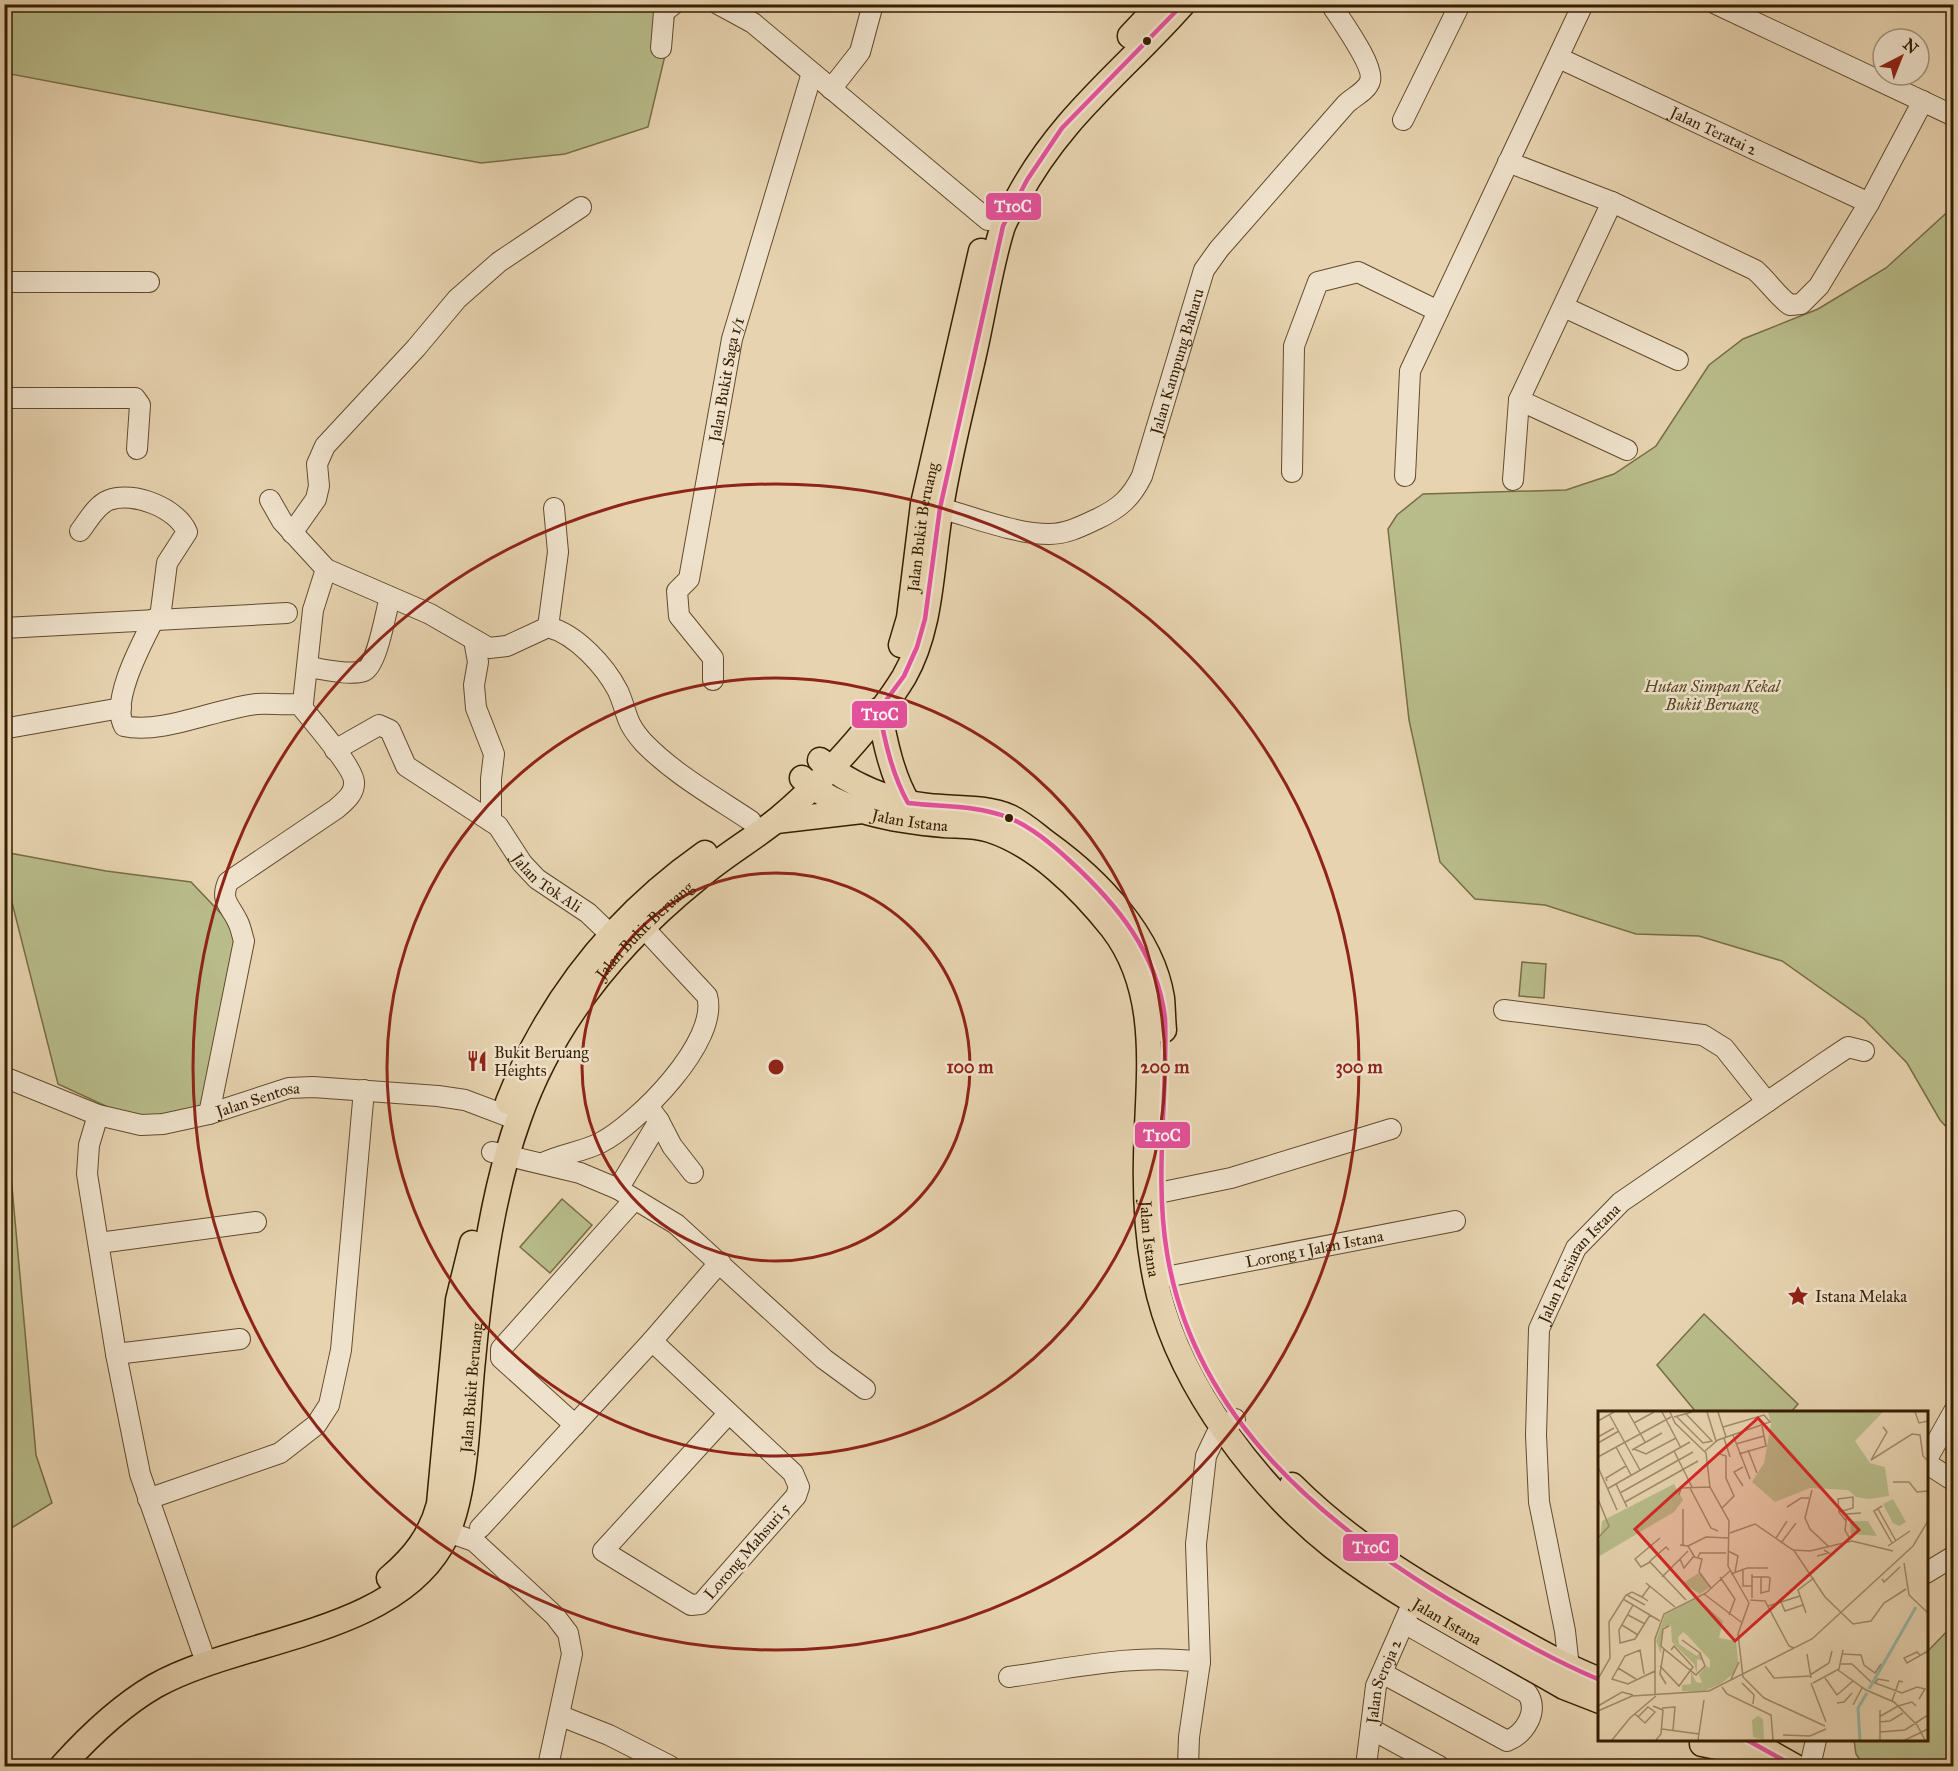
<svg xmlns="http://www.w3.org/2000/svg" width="1958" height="1771" font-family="'IM FELL Great Primer',serif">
	<rect width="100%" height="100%" fill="#e7d3b0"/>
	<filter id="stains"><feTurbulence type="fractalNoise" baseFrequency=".00333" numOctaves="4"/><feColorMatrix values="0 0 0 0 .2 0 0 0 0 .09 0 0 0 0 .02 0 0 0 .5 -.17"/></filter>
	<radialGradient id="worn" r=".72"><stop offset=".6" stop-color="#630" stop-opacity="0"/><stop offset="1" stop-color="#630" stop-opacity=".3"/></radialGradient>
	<!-- green -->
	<g fill="#b8bc8a" stroke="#776d45" stroke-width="1.5">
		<polygon points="4,5 677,5 648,127 565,154 481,163 5,73"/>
		<polygon points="1953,207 1953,1134 1940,1120 1907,1063 1864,1019 1782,961 1699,936 1636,934 1545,905 1475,899 1440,862 1409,720 1388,529 1397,515 1423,494 1566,490 1614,474 1656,446 1709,365 1743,339 1818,309 1886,268"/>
		<polygon points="4,852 106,871 191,882 231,924 237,938 204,1105 162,1121 125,1115 58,1084 5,875"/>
		<polygon points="1522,962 1546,964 1544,998 1519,996"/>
		<polygon points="4,1097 36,1455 52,1503 5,1532"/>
		<polygon points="562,1199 592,1225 550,1273 520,1247"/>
		<polygon points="1704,1314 1798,1404 1791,1412 1696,1412 1657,1365"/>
		<polygon points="1951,1627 1954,1630 1953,1766 1864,1766 1856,1754 1854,1740 1926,1740 1927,1652"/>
	</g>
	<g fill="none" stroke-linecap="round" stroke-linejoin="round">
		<defs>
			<g id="minor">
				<polyline points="718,4 753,23 988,220"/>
				<polyline points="1716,4 1954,116"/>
				<polyline points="661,48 664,12 674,4"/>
				<path id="s1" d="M1559,58l310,145"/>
				<polyline points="831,89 860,52 873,4"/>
				<polyline points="1403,120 1460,4"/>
				<path d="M1508,162l104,40 143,68c13,11 22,26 35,35l11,-1 18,-18 50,-83 54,-102"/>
				<polyline points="4,282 149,282"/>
				<polyline points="1564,307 1678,360"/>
				<polyline points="4,398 135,398 140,405 137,449"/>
				<polyline points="1519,400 1627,450"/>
				<polyline points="1292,472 1294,346 1318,282 1358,272 1438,311"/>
				<polyline points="1405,476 1410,371 1583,4"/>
				<polyline points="1513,480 1519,400 1612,202"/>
				<path id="s2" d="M929,505c37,9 83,29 120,29 18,0 33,-8 48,-15 23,-11 34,-21 45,-43l62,-206 15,-21 127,-145c7,-7 21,-13 24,-23 5,-15 -30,-62 -39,-77"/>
				<path d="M80,531c8,-10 16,-26 29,-31 25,-9 68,8 78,32l-20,31 -7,55"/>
				<polyline points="292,533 316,499 319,486 317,464 325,446 416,348 457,299 499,262 581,207"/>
				<path d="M326,569l104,45 59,34 18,-2 41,-19c28,7 57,39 70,64 10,22 6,30 26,52 30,31 71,54 107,78"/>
				<path d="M154,619c-12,24 -44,82 -30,107 37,9 94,-18 133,-22 15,-1 32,2 46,-1l10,-93 13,-41 -44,-48 -12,-21"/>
				<polyline points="548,627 558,552 554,508"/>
				<polyline points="4,628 287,613"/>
				<polyline points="474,640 478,662 474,685 476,708 494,754 491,779 491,821"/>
				<path d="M308,667c15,2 41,9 56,4 13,-5 22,-60 26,-74"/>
				<path id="s3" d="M713,680v-22l-34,-42 -2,-25 12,-12 43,-240 80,-266"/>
				<polyline points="8,728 121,708"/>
				<path id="s4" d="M335,750l44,-25 11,5 16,36 92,60 24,37 15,16 51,34 23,22"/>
				<polyline points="1504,1010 1703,1035 1724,1048 1767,1102"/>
				<path id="s5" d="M4,1077l94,38 43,10 22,-1 46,-10 80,-26 24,-1 125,9 27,4 53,20"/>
				<path d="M209,1114l35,-173c-2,-6 -3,-13 -6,-19 -8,-17 -18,-21 -10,-40l108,-73c8,-7 19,-15 18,-27 0,-14 -43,-63 -54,-77"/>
				<polyline points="98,1115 89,1145 87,1174 116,1354 140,1474 202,1651"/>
				<polyline points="659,1121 672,1146 693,1173"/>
				<polyline points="492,1152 580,1173 618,1189 676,1224 824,1359 865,1389"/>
				<path d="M543,1163c18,-9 39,-11 57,-20 37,-19 120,-102 107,-147l-65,-70"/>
				<polyline points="618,1189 659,1121 648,1106"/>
				<polyline points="1163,1192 1231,1178 1391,1129"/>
				<polyline points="99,1243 256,1222"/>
				<path id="s6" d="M1171,1276l284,-55"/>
				<polyline points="652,1341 793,1473 799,1487 796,1496 701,1604 691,1605 603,1551 729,1413"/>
				<polyline points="116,1354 240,1339"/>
				<polyline points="575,1425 501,1358 501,1349 634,1200"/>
				<polyline points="1926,1461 1954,1411"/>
				<polyline points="1926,1463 1954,1481"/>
				<polyline points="148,1499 280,1453 316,1425 329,1405 341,1350 364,1090"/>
				<polyline points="480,1528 652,1341 720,1262"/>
				<polyline points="448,1532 474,1541 555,1616 568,1633 572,1654 548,1766"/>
				<polyline points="1926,1573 1954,1556"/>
				<path d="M1382,1673l125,68c18,-7 33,-31 20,-48l-123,-70"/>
				<path d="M1009,1677c63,-9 127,-24 191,-15"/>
				<path id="s7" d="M1567,1678l2,-10 -4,-37 -26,-129 -3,-67 3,-106 37,-81 45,-46 203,-139 24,-16 16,4"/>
				<polyline points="561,1716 609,1735 670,1766"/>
				<polyline points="1371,1729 1439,1766"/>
				<polyline points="1188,1766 1189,1737 1200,1662 1196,1544 1206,1456 1216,1435 1235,1419"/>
				<path id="s8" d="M1366,1766l10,-80 33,-75"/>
				<polyline points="1810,1766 1816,1740"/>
			</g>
			<g id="major">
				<polyline points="1130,36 1160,4"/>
				<path id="s9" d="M901,645l8,-27 14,-114 58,-253"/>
				<path d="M879,710c6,32 13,66 29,93"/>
				<path d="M820,760c29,24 70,42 108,46 26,3 57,0 82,11 13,6 25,17 37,26 50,36 105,92 115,155 1,11 1,22 2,32"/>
				<path id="s10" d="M802,778c37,34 94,43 142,47 15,1 31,0 46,5 47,15 92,60 122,98 51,66 35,152 34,230 -1,45 2,93 13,137 24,94 99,192 174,252 71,55 154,95 231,140l36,14"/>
				<polyline points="776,821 862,811"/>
				<path d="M508,1102c41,-103 106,-185 197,-249"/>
				<path d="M1292,1485c58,58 126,99 198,139 36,20 71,41 110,56"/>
				<path d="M389,1578c25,-21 42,-43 50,-74l19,-204 14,-57"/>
				<polyline points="1702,1744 1737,1751 1768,1766"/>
				<polyline points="1755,1744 1794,1766"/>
				<path id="s11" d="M62,1766c27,-30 57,-59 93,-80 84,-47 234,-51 286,-140 27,-46 26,-132 32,-186 7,-78 19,-168 46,-242 34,-97 99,-175 178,-239 25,-22 55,-39 81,-60 41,-34 98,-96 126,-142 28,-49 27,-109 36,-163 8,-55 23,-110 35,-164 9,-40 15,-82 27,-121 3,-10 10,-20 15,-30 44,-83 106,-127 166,-195"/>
			</g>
		</defs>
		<!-- minor casing -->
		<use href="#minor" stroke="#624b2c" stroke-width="22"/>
		<!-- major casing -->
		<use href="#major" stroke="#361e00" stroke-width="27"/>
		<!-- minor -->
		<use href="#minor" stroke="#efe2cc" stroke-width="20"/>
		<!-- major -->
		<use href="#major" stroke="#e7d3b0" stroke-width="24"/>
		<defs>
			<g id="bus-1">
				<path d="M1183,4l-121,124 -35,52 -24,46 -63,282 -15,111 -8,28 -13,29 -25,34c6,32 13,64 29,93 33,4 68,2 99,14 24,9 45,27 63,44 47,43 87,92 95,157 3,78 -11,157 2,235 27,166 159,275 296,355 45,26 89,52 137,72"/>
				<polyline points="1747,1740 1794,1766"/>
			</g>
		</defs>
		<!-- bus-1 casing -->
		<use href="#bus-1" stroke="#efe2cc" stroke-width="9"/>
		<!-- bus-1 -->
		<use href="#bus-1" stroke="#e6509d" stroke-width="4.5"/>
	</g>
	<!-- distance rings -->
	<g fill="none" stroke="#8f2418" stroke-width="3">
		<circle cx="776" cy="1067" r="194"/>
		<circle cx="776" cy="1067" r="389"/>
		<circle cx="776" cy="1067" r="583"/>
	</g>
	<!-- icons -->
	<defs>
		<symbol id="restaurant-bare" viewBox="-9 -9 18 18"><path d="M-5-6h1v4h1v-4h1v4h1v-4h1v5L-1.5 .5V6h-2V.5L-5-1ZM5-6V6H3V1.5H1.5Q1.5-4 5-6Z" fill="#8f2418" stroke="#efe2cc" stroke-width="2.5" paint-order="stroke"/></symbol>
		<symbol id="sight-bare" viewBox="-9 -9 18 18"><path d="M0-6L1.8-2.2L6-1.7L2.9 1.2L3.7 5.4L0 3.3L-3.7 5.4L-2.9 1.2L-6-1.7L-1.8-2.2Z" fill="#8f2418" stroke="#efe2cc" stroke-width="2.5" paint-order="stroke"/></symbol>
	</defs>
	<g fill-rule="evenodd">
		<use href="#restaurant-bare" x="462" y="1046" width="30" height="30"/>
		<use href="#sight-bare" x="1783" y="1281" width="30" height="30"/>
	</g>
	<!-- markers -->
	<g fill="#361e00" stroke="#efe2cc" stroke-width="2">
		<circle cx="1147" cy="41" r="5"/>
		<circle cx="1009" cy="818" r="5"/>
	</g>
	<g text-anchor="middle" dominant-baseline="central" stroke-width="5" stroke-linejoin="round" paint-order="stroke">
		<!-- street labels -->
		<g font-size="16" fill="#361e00" stroke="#efe2cc">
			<text stroke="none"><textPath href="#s1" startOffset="171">Jalan Teratai 2</textPath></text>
			<text stroke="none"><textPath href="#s2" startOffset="358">Jalan Kampung Baharu</textPath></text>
			<text stroke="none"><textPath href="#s3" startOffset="321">Jalan Bukit Saga 1/1</textPath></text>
			<text stroke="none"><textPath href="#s9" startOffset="120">Jalan Bukit Beruang</textPath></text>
			<text stroke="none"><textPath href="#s10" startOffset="118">Jalan Istana</textPath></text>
			<text stroke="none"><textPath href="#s4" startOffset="288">Jalan Tok Ali</textPath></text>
			<text stroke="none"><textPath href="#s11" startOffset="1113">Jalan Bukit Beruang</textPath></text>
			<text stroke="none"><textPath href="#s5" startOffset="266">Jalan Sentosa</textPath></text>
			<text stroke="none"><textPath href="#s10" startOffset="676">Jalan Istana</textPath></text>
			<text stroke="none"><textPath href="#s6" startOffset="146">Lorong 1 Jalan Istana</textPath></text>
			<text stroke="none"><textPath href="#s7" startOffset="430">Jalan Persiaran Istana</textPath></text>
			<text stroke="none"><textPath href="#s11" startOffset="610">Jalan Bukit Beruang</textPath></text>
			<text transform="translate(747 1551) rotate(-49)">Lorong Mahsuri 5</text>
			<text stroke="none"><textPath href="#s10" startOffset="1180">Jalan Istana</textPath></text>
			<text stroke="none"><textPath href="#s8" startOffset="87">Jalan Seroja 2</textPath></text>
		</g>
		<!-- park labels -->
		<g font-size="16" font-style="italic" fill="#564622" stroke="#efe2cc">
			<text x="1712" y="686">Hutan Simpan Kekal<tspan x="1712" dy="18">Bukit Beruang</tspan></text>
		</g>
		<!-- poi labels -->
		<g font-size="16" fill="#361e00" stroke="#efe2cc" text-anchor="start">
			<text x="494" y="1052">Bukit Beruang<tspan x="494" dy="18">Heights</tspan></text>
			<text x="1815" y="1296">Istana Melaka</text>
		</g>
	</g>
	<!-- overview -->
	<g transform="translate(1598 1411)">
		<rect width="330" height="330" fill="#e7d3b0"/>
		<path d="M170,1h115l-28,29 15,22 15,4 4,29 -21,3 -12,-2 -8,-7 -38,-2 -35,14 -23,-20 12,-19 7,-39zM76,73l9,16 -9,12 -76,45 4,-36zM295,88l13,23 -7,4 -6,-3 -10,-19zM252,110h18l9,15 -26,-2zM99,163h5l8,13 -10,7 -17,-11zM99,187l26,23 -4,17 17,3 2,22 -5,11 -13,10 -16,7h-22v-6l9,-1v-12l5,10 6,1 -3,-8 7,-9 4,2v-8l-23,-25 -4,-3 -5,5 1,7 18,12 2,-3 4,8 -6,-2v15l-3,-10 -22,-22 -1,-16 -8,1 -2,27 -5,-13 9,-26zM160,305l5,3 1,21 -11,-3 -1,-17z" fill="#b8bc8a"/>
		<path fill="none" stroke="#97b8a8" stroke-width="3" d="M271,278l47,-82M262,329l-2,-32 9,-15"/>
		<path fill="none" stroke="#a08b6a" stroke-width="1.5" d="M30,1l17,30M64,1l19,36M72,1l5,11 31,30 4,34 19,34 -1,45 21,37 -11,31 5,43 21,21 61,28M109,1l9,29M120,1l8,25M317,1l4,11 9,-2M11,3l31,56M78,5l27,27 9,-2 -26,-27M76,6l18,-5M0,10l16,-9M36,12l20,-11M285,16l4,5 -16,28 41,-26 8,1 3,21 5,5M135,24l17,44M0,26l16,-9M126,27l6,19M0,32l21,-12M138,33l28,-8M18,36l15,28M36,38l12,5 30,-16M34,39l30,-17M150,39l9,23M76,40l18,36M107,40l13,-11 52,-18 -6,-7 -41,12M119,42l9,3v22l8,18 -12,12M141,43l27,-8 -4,-20M0,46l73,-40M0,56l19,43M9,70l-1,-3 20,-12M295,71h16l8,10 11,-1M18,73l11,23M145,75l-9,-14 9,-5M92,77l21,40 7,3M9,78l83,-47M214,79l-7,28 5,11 19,18M22,82l73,-41M81,84l2,-7 29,-1M0,88l11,27 -11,12M27,91l73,-41M284,95l-8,5 18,32M189,96l14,-9h8M85,98v37M280,98l18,32M241,101l14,-4v-11l-15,2 1,13 7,9M132,122l25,-9 38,26 17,1 42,-10 41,10M62,127l-25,21 6,8 9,-5 36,38M178,127l11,-17M252,128l-5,-9 2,-16 14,-1M183,132l15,-20M90,135l18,-9 23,1M290,135l22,-15M195,138l32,48 28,27 18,-3 13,-18 22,-14M130,140l10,5 -3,16M219,145l12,-3 -5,-3M96,146l8,2 -3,13 12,16M100,146l2,-4h26M82,148l4,9 10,-12 -6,-10 -8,-1M51,151l17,-15 3,3M306,152l5,32 19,18M145,158v17h9M133,163l16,-6h21M64,166l26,-26M122,166l15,22 -6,16M154,166h16l2,1 -1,13 -8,2v-16M284,168l2,3 16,-15M48,172l29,24M106,183l37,28M29,184l18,10M154,187v-24M25,188l37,22M152,189l15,1 24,45 5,2M50,190l-6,-4 8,-11M183,191l4,9 18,-6M35,194l-14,25 1,13 15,-4 15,-24M170,195l32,-10M208,202l-8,-23 16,-12M30,204l17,9M24,214l16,10M66,238l-3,-3 2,-17 6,-3M209,243l4,24M245,243l18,1 3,10 11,8 6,-9M322,244l-3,-3 -13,6 3,5 21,-12M243,253h11l19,18M62,255l19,20 14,-19 -19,-21 -3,4M167,255l9,12 37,-2M20,257l18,11M240,259l28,20 28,12 23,23 8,15M46,263l-4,-24 -15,6 -13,23 16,5 27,-13M212,264l19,-12 3,-12M227,267l12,17 16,-14M0,268l12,-21 -1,-36 17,-27 6,-3 10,5M133,268l8,-17M291,270l-11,-2 -3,4 27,10 15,-6 8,2 -6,10M144,272l12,12 -1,9M213,272l15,39M215,272l26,-14 4,-19M68,273l-6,-10 4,-25 32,26 9,-9 -5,-13 -18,-13M124,276l5,7 44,21 2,25M57,284v-56l9,-25 42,-21 25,-23M294,290l7,-20 4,1M239,292l7,-1 8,-9M255,294l9,-17M0,295l24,-14 11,3M55,295l10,4 -2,24 -5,6M64,297l13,-1 -2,23M282,299v30M0,300l34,-15 77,-5 103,-52 101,-93 15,-25M37,303l10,9 10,-11 -7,-5 -10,10M281,306l19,-11 14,-4 4,4M281,311l11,-1 13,-8M64,318l37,5M282,321l25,-2 23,-15M185,324l27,1 16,-7M14,329l18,-22 26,-22M100,329l6,-40M307,329l23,-11"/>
		<path fill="#d62828" fill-opacity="0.15" stroke="#d62828" stroke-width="3" d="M160,7l101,112 -124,111 -100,-112z"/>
		<rect width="330" height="330" fill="none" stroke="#361e00" stroke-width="3"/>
	</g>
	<circle cx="776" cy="1067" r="9" fill="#8f2418" stroke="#efe2cc" stroke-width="3"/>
	<g font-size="18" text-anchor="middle" font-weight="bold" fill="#8f2418" stroke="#efe2cc" stroke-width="5" stroke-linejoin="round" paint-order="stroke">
		<text x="970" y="1073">100 m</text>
		<text x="1165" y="1073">200 m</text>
		<text x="1359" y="1073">300 m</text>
	</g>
	<g stroke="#efe2cc" stroke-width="2">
		<rect x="985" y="192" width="57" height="29" rx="6" fill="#e6509d"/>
		<rect x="851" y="700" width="57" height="29" rx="6" fill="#e6509d"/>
		<rect x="1134" y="1121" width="57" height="28" rx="6" fill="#e6509d"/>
		<rect x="1342" y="1533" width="57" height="29" rx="6" fill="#e6509d"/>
	</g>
	<g font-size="16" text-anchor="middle" font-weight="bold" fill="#fff">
		<text x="1013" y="212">T10C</text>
		<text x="880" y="720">T10C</text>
		<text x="1162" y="1141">T10C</text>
		<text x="1371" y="1553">T10C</text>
	</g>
	<!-- margin -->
	<rect width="1958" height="1771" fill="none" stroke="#e7d3b0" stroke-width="24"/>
	<rect x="6" y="6" width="1946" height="1759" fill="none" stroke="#361e00" stroke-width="3"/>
	<rect x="12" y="12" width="1934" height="1747" fill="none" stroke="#361e00" stroke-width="1.5"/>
	<!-- north arrow -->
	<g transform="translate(1901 57) rotate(42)"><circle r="28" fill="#efe2cc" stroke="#a5947a" stroke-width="1.5"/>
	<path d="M0-4.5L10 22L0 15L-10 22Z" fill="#8f2418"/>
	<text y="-9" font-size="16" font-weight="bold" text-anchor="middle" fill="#361e00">N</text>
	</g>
	<rect width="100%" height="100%" filter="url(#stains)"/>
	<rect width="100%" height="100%" fill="url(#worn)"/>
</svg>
